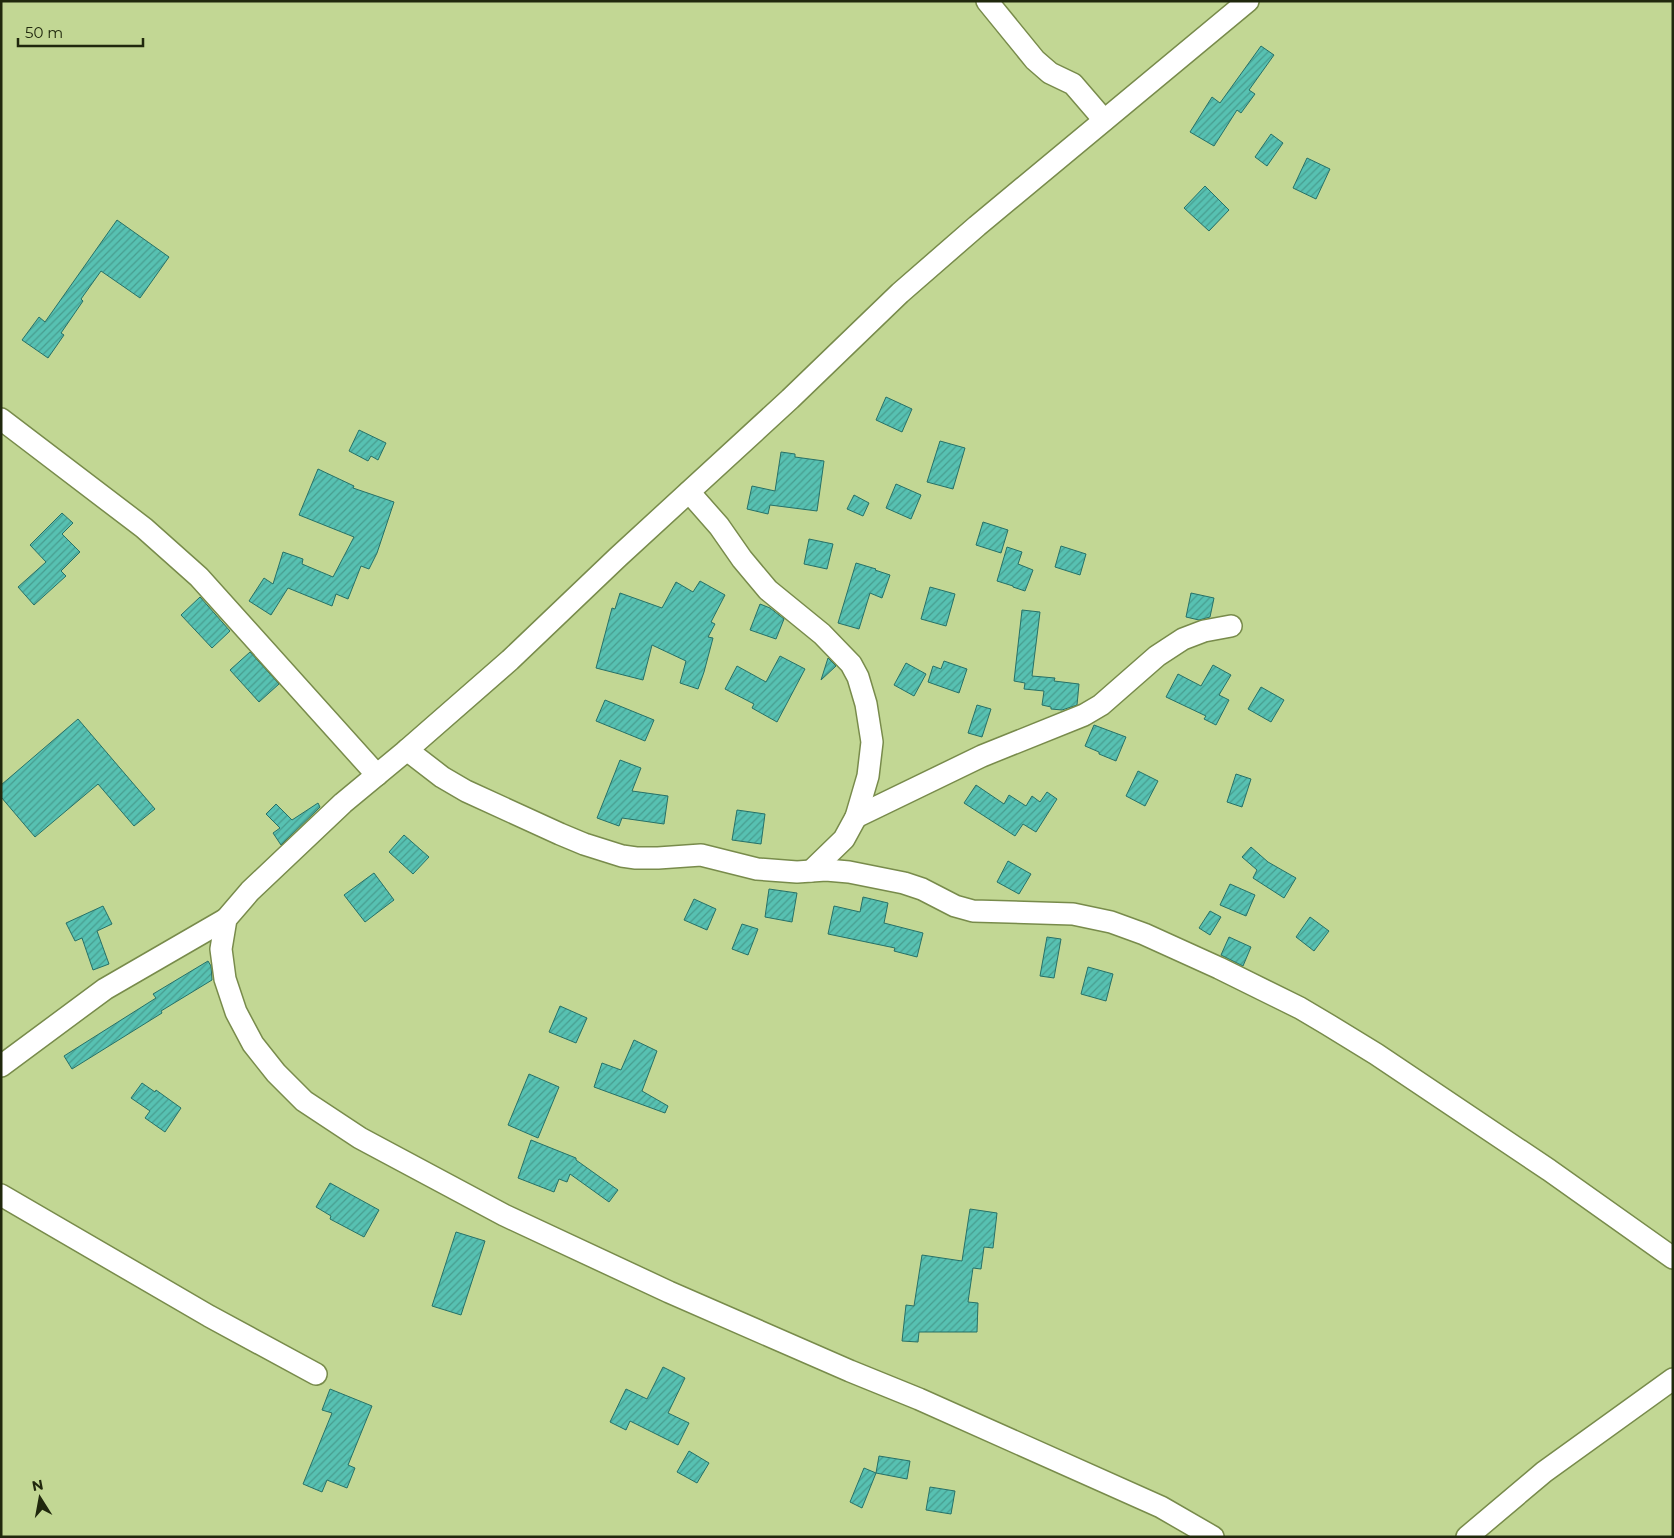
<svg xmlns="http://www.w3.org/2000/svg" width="1674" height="1538" font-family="Montserrat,sans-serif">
	<defs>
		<pattern id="building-hatch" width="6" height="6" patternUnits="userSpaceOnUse" patternTransform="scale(1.25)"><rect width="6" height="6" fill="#57c1b2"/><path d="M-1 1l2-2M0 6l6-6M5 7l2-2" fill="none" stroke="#489d8f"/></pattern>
	</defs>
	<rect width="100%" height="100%" fill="#c2d794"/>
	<!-- building -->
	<g fill="url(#building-hatch)" stroke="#277167">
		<polygon points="1261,46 1274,55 1249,90 1255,94 1241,113 1237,110 1214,146 1190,132 1212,97 1220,103"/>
		<polygon points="1271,134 1283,143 1267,166 1255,157"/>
		<polygon points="1307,158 1330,169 1316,199 1293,188"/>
		<polygon points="1205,186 1229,210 1209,231 1184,208"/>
		<polygon points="117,220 169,257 140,298 101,271 81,299 83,301 61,333 64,335 48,358 22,340 39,317 45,322"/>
		<polygon points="886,397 912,409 902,432 876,420"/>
		<polygon points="359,430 386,443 378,460 371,456 368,461 349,451"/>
		<polygon points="940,441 965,448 953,489 927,482"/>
		<polygon points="781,452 795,454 795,457 824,461 817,511 770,505 768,514 747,509 752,486 775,491"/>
		<polygon points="318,469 354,486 353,488 394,502 377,553 369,569 361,566 348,599 336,594 332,606 288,588 271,615 249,601 264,578 273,584 283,552 303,559 302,564 333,577 354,537 299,515"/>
		<polygon points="896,484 921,495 911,519 886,508"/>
		<polygon points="854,495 869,503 863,516 847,509"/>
		<polygon points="62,513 73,523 62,534 80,552 61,571 66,576 34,605 18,587 46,562 30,545"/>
		<polygon points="983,522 1008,530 1001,553 976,545"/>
		<polygon points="809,539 833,544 827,569 804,564"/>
		<polygon points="1061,546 1086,554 1080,575 1055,567"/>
		<polygon points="1007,547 1022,552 1018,564 1033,570 1025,591 1013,587 1013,586 997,581"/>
		<polygon points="856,563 876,569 875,570 890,575 882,598 870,593 859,629 838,623"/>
		<polygon points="700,581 725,595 711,622 715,624 708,637 713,638 704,672 698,689 680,683 686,661 652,645 643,680 596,668 612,608 615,609 620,593 662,608 676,582 693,592"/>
		<polygon points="930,587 955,594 946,626 921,619"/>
		<polygon points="1191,593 1214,598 1210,617 1199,620 1186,617"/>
		<polygon points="200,597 230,631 212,648 181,615"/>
		<polygon points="760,604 770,608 784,619 776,639 750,630"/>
		<polygon points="1022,610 1040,612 1032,676 1055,678 1054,681 1079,684 1077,705 1062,710 1051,709 1051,707 1042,705 1044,691 1024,689 1025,683 1014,681"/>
		<polygon points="250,652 279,684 259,702 230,670"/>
		<polygon points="780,656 805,669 777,722 752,708 754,704 725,689 737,666 766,682"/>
		<polygon points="828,658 836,666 821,680"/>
		<polygon points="944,661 967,669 959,693 928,682 933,666 941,669"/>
		<polygon points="906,663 926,674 914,696 894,685"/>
		<polygon points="1213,665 1231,675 1219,695 1229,700 1216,725 1204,719 1206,716 1166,697 1178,674 1201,686"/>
		<polygon points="1261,687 1284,700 1271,722 1248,709"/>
		<polygon points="605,700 654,720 645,741 596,721"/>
		<polygon points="977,705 991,709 982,737 968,733"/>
		<polygon points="78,719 155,809 134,826 98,784 35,837 1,797 1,785"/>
		<polygon points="1094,725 1126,737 1116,761 1099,754 1099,752 1085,746"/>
		<polygon points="620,760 641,768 632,791 668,796 664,824 622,818 619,826 597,818"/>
		<polygon points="1138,771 1158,781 1145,806 1126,796"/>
		<polygon points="1236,774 1251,779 1242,807 1227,802"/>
		<polygon points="976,785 1004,804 1009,795 1026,806 1032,796 1040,802 1047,792 1057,799 1036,832 1023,824 1015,836 964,803"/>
		<polygon points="318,803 320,807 281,845 273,833 280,828 266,814 276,804 292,820"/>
		<polygon points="737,810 765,814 761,844 732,840"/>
		<polygon points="404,835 429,857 413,874 389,852"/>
		<polygon points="1251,847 1268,862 1296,878 1284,898 1253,878 1257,870 1242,857"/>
		<polygon points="1008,861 1031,874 1019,894 997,882"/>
		<polygon points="374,873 394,900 365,922 344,895"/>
		<polygon points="1230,884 1255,895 1246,916 1220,905"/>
		<polygon points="769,889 797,893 792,922 765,917"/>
		<polygon points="863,897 888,903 884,923 923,933 917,957 894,951 895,948 828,934 834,906 860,912"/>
		<polygon points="694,899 716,909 707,930 684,920"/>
		<polygon points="103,906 112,924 97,931 109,964 93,970 82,938 75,941 66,923"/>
		<polygon points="1210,911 1221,917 1210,935 1199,928"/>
		<polygon points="1310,917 1329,931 1314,951 1296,937"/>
		<polygon points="742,924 758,929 748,955 732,949"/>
		<polygon points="1047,937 1061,939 1054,978 1040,976"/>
		<polygon points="1229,937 1251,947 1243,966 1221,955"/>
		<polygon points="208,961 211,966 212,980 161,1011 162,1013 72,1069 64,1056 156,998 153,994"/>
		<polygon points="1088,967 1113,974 1106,1001 1081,994"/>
		<polygon points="560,1006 587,1018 576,1043 549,1032"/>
		<polygon points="634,1040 657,1051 642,1091 668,1106 665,1113 594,1087 602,1063 621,1070"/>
		<polygon points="529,1074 559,1087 538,1138 508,1125"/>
		<polygon points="142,1083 155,1092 156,1090 181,1108 165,1132 145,1118 150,1111 131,1098"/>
		<polygon points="531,1140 576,1158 576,1160 618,1190 609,1202 570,1174 567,1182 559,1179 554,1192 518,1178"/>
		<polygon points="330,1183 379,1210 364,1237 330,1219 331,1216 316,1207"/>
		<polygon points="970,1209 997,1213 993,1248 984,1247 981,1269 973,1268 968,1302 978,1303 977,1332 919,1332 918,1342 902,1341 906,1305 914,1306 922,1255 962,1261"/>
		<polygon points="456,1232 485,1241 461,1315 432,1306"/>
		<polygon points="663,1367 685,1378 668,1413 689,1423 678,1445 630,1421 626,1430 610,1422 626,1389 647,1399"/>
		<polygon points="330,1389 372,1406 348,1465 355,1468 347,1488 327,1480 322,1492 303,1484 332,1413 322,1410"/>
		<polygon points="689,1451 709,1463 697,1483 677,1472"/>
		<polygon points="879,1456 910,1461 907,1479 876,1473"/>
		<polygon points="864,1468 876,1473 862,1508 850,1502"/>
		<polygon points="930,1487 955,1491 951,1514 926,1510"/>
	</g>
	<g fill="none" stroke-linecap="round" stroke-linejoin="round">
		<defs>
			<g id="minor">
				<polyline points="987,1 1035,60 1050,73 1073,84 1104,120"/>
				<polyline points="1,419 144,528 199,577 377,775"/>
				<polyline points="689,492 719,526 742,559 768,590 822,634 851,664 858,677 866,704 872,742 868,776 856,817 844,839 811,871"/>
				<polyline points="407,750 442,777 466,791 560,834 584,844 622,856 636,858 658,858 701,855 757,869 797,872 826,870 849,872 904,883 922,889 955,906 973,911 1073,914 1111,922 1144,934 1219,968 1300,1008 1327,1024 1376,1054 1549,1170 1673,1258"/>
				<polyline points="856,817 982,756 1084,715 1101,705 1157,656 1183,639 1204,631 1231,626"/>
				<polyline points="1,1066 105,989 226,919"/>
				<polyline points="1,1195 209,1316 316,1374"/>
				<polyline points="1213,1537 1161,1507 919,1399 850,1371 669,1292 504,1215 360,1138 304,1101 276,1073 253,1044 236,1012 225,979 221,949 226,919 250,891 343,803 407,750 510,660 618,557 790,399 900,293 977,226 1248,1"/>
				<polyline points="1467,1537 1544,1472 1673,1379"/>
			</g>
		</defs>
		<!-- minor casing -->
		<use href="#minor" stroke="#788b4b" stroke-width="24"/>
		<!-- minor -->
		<use href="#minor" stroke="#fff" stroke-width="21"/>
	</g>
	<!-- border -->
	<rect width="1674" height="1538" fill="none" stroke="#20280d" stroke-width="5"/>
	<!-- north arrow -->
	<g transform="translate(40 1498) rotate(349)" stroke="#c2d794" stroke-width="4" paint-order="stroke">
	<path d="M0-4L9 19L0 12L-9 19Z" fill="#20280d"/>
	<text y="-8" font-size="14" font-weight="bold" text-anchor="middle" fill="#20280d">N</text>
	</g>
	<!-- scale -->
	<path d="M18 38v8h125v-8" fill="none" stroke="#20280d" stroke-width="2.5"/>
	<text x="25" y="38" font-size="15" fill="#20280d" stroke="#c2d794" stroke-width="4" paint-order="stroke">50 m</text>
</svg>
